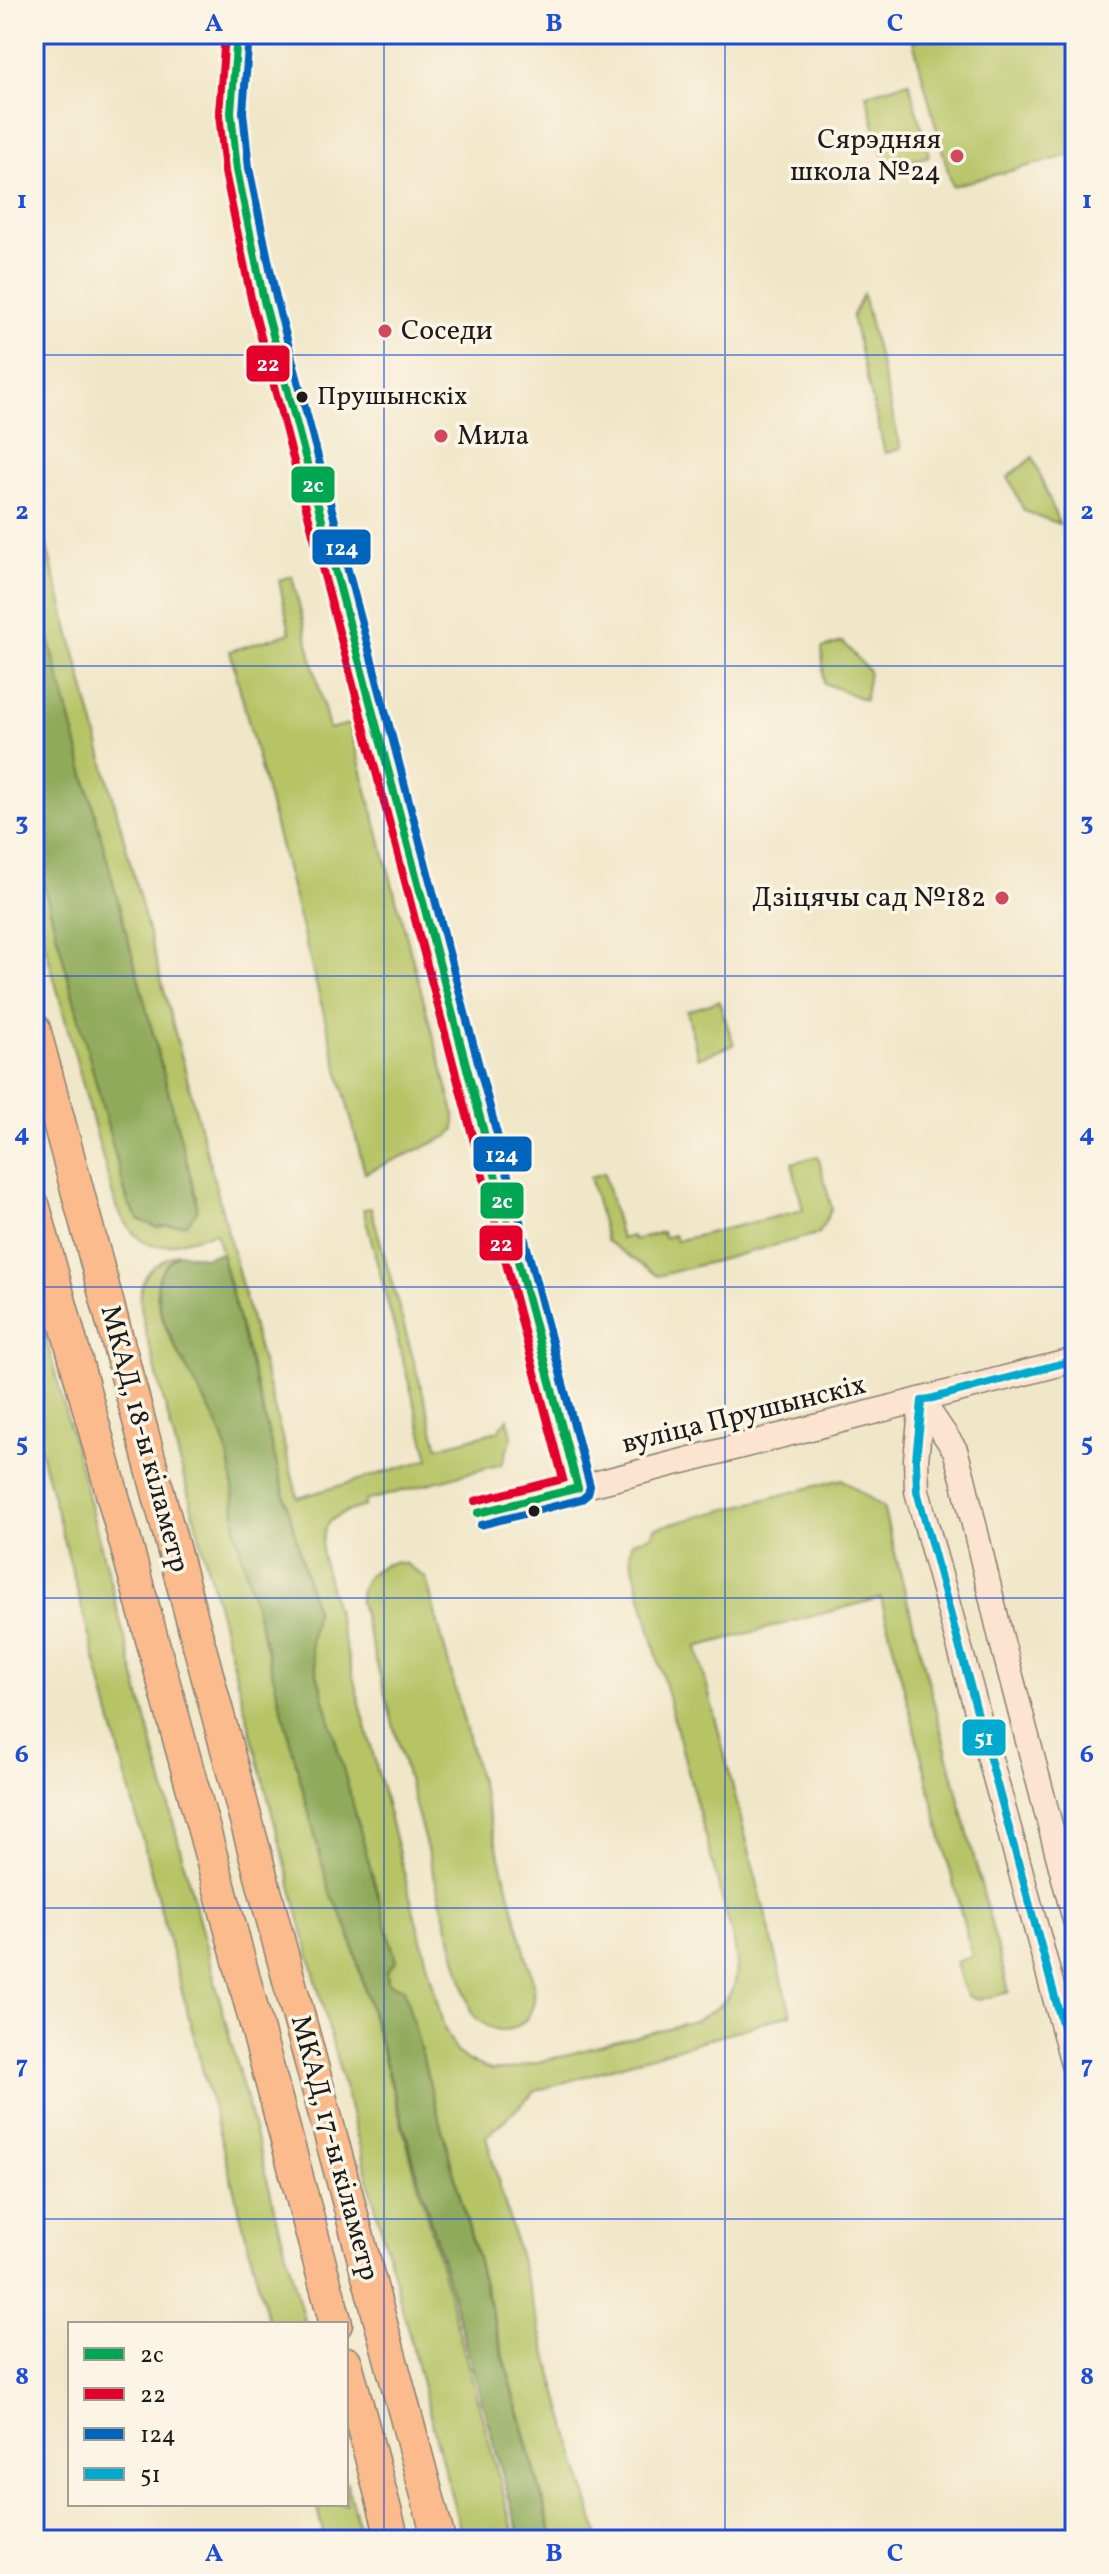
<svg xmlns="http://www.w3.org/2000/svg" width="1109" height="2574" font-family="Vollkorn,serif">
	<rect width="100%" height="100%" fill="#fcf5e5"/>
	<filter id="ink" filterUnits="userSpaceOnUse"><feTurbulence type="fractalNoise" baseFrequency=".0125" numOctaves="2"/><feDisplacementMap in="SourceGraphic" scale="16" xChannelSelector="R" yChannelSelector="G"/><feConvolveMatrix kernelMatrix="1 2 1 2 8 2 1 2 1" color-interpolation-filters="sRGB"/></filter>
	<filter id="wash" filterUnits="userSpaceOnUse"><feTurbulence type="fractalNoise" baseFrequency=".006" numOctaves="4" result="noise"/><feDisplacementMap in="SourceGraphic" scale="32" xChannelSelector="R" yChannelSelector="G"/><feGaussianBlur stdDeviation="1.8" result="paint"/><feColorMatrix in="noise" values="0 0 0 0 0 0 0 0 0 0 0 0 0 0 0 0 0 1.4 0 .05"/><feComposite in="paint" operator="in"/></filter>
	<g filter="url(#wash)">
		<rect width="100%" height="100%" fill="#f0e6c8"/>
		<!-- green -->
		<g fill="#b6c466" stroke="#697041" stroke-width="2">
			<polygon points="940,34 1075,34 1075,154 952,186 913,41"/>
			<polygon points="909,82 929,156 886,168 866,94"/>
			<polygon points="863,294 901,449 885,453 852,317"/>
			<polygon points="1033,457 1059,524 1024,511 1008,477"/>
			<path d="M34,498l264,1000 131,-39 -66,-250 8,-1 67,239 60,-16 10,-13 4,19 -10,27 -137,37v5c-31,9 -45,14 -43,50l122,472 13,24 11,9 24,9h16l186,-49c36,-17 48,-34 41,-74l-105,-392 2,-13 19,-6 4,-8 187,-49 41,28 126,485c-43,11 -41,14 -53,-30l16,-6 -91,-358 -184,49 94,367 -255,77 -50,46 113,403h-45l-150,-550 -16,-7 -1,-12 8,-10 -83,-306c-4,-15 2,-29 3,-45l-99,-377c-53,10 -68,33 -100,-26l-82,-303v-55l94,354 68,-6 -162,-615z"/>
			<polygon points="292,576 329,729 349,724 455,1116 455,1129 449,1136 365,1173 230,651 290,633 279,580"/>
			<polygon points="843,642 869,671 865,700 824,683 822,648"/>
			<polygon points="719,1001 734,1045 698,1058 687,1011"/>
			<polygon points="818,1156 832,1209 818,1234 658,1276 607,1241 590,1177 604,1173 621,1239 632,1236 634,1240 662,1232 664,1238 674,1235 676,1241 803,1210 792,1163"/>
			<path d="M178,1253c-12,10 -23,26 -21,43 8,55 54,98 69,151 8,28 8,58 10,86l93,356 19,40 168,611h-53l-317,-1207c-9,-43 -12,-61 32,-80z"/>
			<polygon points="34,1292 305,2324 269,2324 34,1425"/>
			<path d="M394,1562l12,2 20,14 108,408c5,43 -37,60 -63,26l-111,-410c-1,-23 14,-35 34,-40z"/>
			<polygon points="346,2480 362,2540 325,2540 316,2504 346,2504"/>
		</g>
		<!-- forest -->
		<g fill="#90aa5b" stroke="#56633c" stroke-width="2">
			<polygon points="34,582 196,1197 197,1211 187,1224 156,1227 139,1220 128,1203 34,849"/>
			<path d="M178,1253l27,4 16,-4 94,357c-1,16 -7,30 -3,45l84,306 -9,10 1,12 16,6 149,551h-32l-173,-611 -19,-39 -93,-357c-2,-28 -2,-58 -10,-86 -12,-44 -85,-133 -65,-175 4,-7 12,-13 17,-19z"/>
		</g>
	</g>
	<g filter="url(#ink)">
		<g fill="none" stroke-linecap="round" stroke-linejoin="round">
			<defs>
				<g id="secondary">
					<polyline points="237,34 231,112 237,170 264,301 578,1488 1075,1360"/>
					<polyline points="922,1401 916,1459 917,1491 1075,2071"/>
					<polyline points="922,1401 955,1450 963,1478 1001,1638 1075,1920"/>
				</g>
				<g id="highway">
					<polyline points="34,1029 439,2540"/>
					<polyline points="34,1207 213,1863 336,2324"/>
					<polyline points="346,2363 393,2540"/>
				</g>
			</defs>
			<!-- secondary casing -->
			<use href="#secondary" stroke="#868172" stroke-width="27"/>
			<!-- highway casing -->
			<use href="#highway" stroke="#868172" stroke-width="35"/>
			<!-- secondary -->
			<use href="#secondary" stroke="#fde4d1" stroke-width="24"/>
			<!-- highway -->
			<use href="#highway" stroke="#fbbb8d" stroke-width="32"/>
			<defs>
				<polyline id="bus-1" points="237,34 231,112 237,170 264,301 578,1488 478,1513"/>
				<polyline id="bus-2" points="225,34 219,113 225,172 252,303 563,1479 475,1501"/>
				<polyline id="bus-3" points="249,35 243,112 249,168 276,298 590,1486 588,1494 582,1499 481,1525"/>
				<g id="bus-4">
					<polyline points="922,1401 916,1459 917,1491 1075,2071"/>
					<polyline points="922,1401 1075,1360"/>
				</g>
			</defs>
			<!-- bus-1 casing -->
			<use href="#bus-1" stroke="#fcf5e5" stroke-width="14"/>
			<!-- bus-2 casing -->
			<use href="#bus-2" stroke="#fcf5e5" stroke-width="14"/>
			<!-- bus-3 casing -->
			<use href="#bus-3" stroke="#fcf5e5" stroke-width="14"/>
			<!-- bus-4 casing -->
			<use href="#bus-4" stroke="#fcf5e5" stroke-width="14"/>
			<!-- bus-1 -->
			<use href="#bus-1" stroke="#00a651" stroke-width="8"/>
			<!-- bus-2 -->
			<use href="#bus-2" stroke="#e4002b" stroke-width="8"/>
			<!-- bus-3 -->
			<use href="#bus-3" stroke="#0065bd" stroke-width="8"/>
			<!-- bus-4 -->
			<use href="#bus-4" stroke="#00a9ce" stroke-width="8"/>
		</g>
	</g>
	<!-- grid -->
	<path fill="none" stroke="#1d4ed8" stroke-width="2" stroke-opacity="0.55" d="M384,34v2506M725,34v2506M34,355h1041M34,666h1041M34,976h1041M34,1287h1041M34,1598h1041M34,1908h1041M34,2219h1041"/>
	<!-- markers -->
	<g fill="#d1495b" stroke="#fcf5e5" stroke-width="3">
		<circle cx="957" cy="156" r="8"/>
		<circle cx="385" cy="331" r="8"/>
		<circle cx="441" cy="436" r="8"/>
		<circle cx="1002" cy="898" r="8"/>
	</g>
	<g fill="#1c1c1c" stroke="#fcf5e5" stroke-width="3">
		<circle cx="302" cy="397" r="7"/>
		<circle cx="534" cy="1511" r="7"/>
	</g>
	<g text-anchor="middle" dominant-baseline="central" stroke-width="7" stroke-linejoin="round" paint-order="stroke">
		<!-- bus labels -->
		<g font-size="26" fill="#1c1c1c" stroke="#fcf5e5" text-anchor="start">
			<text x="317" y="397">Прушынскіх</text>
		</g>
		<!-- poi labels -->
		<g font-size="28" fill="#1c1c1c" stroke="#fcf5e5" text-anchor="end">
			<text x="941" y="140">Сярэдняя<tspan x="941" dy="32">школа №24</tspan></text>
			<text x="401" y="331" text-anchor="start">Соседи</text>
			<text x="457" y="436" text-anchor="start">Мила</text>
			<text x="986" y="898">Дзіцячы сад №182</text>
		</g>
		<!-- street labels -->
		<g font-size="28" fill="#1c1c1c" stroke="#fcf5e5">
			<text transform="translate(744 1415) rotate(-14)">вуліца Прушынскіх</text>
			<text transform="translate(144 1439) rotate(75)">МКАД, 18-ы кіламетр</text>
			<text transform="translate(334 2148) rotate(75)">МКАД, 17-ы кіламетр</text>
		</g>
	</g>
	<g stroke="#fcf5e5" stroke-width="3">
		<rect x="245" y="344" width="46" height="39" rx="8" fill="#e4002b"/>
		<rect x="290" y="465" width="46" height="39" rx="8" fill="#00a651"/>
		<rect x="311" y="528" width="61" height="38" rx="8" fill="#0065bd"/>
		<rect x="472" y="1135" width="61" height="38" rx="8" fill="#0065bd"/>
		<rect x="479" y="1181" width="46" height="39" rx="8" fill="#00a651"/>
		<rect x="478" y="1224" width="46" height="38" rx="8" fill="#e4002b"/>
		<rect x="961" y="1718" width="46" height="39" rx="8" fill="#00a9ce"/>
	</g>
	<g font-size="22" text-anchor="middle" font-weight="bold" fill="#fff">
		<text x="268" y="371">22</text>
		<text x="313" y="492">2с</text>
		<text x="342" y="555">124</text>
		<text x="502" y="1162">124</text>
		<text x="502" y="1208">2с</text>
		<text x="501" y="1251">22</text>
		<text x="984" y="1745">51</text>
	</g>
	<!-- margin -->
	<rect width="1109" height="2574" fill="none" stroke="#fcf5e5" stroke-width="88"/>
	<!-- legend -->
	<rect x="68" y="2322" width="280" height="184" fill="#fcf5e5" stroke="#a29e95" stroke-width="2"/>
	<rect x="84" y="2348" width="40" height="12" fill="#00a651" stroke="#a29e95" stroke-width="2"/>
	<text x="140" y="2362" font-size="24" fill="#1c1c1c">2с</text>
	<rect x="84" y="2388" width="40" height="12" fill="#e4002b" stroke="#a29e95" stroke-width="2"/>
	<text x="140" y="2402" font-size="24" fill="#1c1c1c">22</text>
	<rect x="84" y="2428" width="40" height="12" fill="#0065bd" stroke="#a29e95" stroke-width="2"/>
	<text x="140" y="2442" font-size="24" fill="#1c1c1c">124</text>
	<rect x="84" y="2468" width="40" height="12" fill="#00a9ce" stroke="#a29e95" stroke-width="2"/>
	<text x="140" y="2482" font-size="24" fill="#1c1c1c">51</text>
	<rect x="44" y="44" width="1021" height="2486" fill="none" stroke="#1d4ed8" stroke-width="3"/>
	<g font-size="26" text-anchor="middle" font-weight="bold" fill="#1d4ed8">
		<text x="214" y="31">A</text>
		<text x="554" y="31">B</text>
		<text x="895" y="31">C</text>
		<text x="22" y="208">1</text>
		<text x="1087" y="208">1</text>
		<text x="22" y="519">2</text>
		<text x="1087" y="519">2</text>
		<text x="22" y="830">3</text>
		<text x="1087" y="830">3</text>
		<text x="22" y="1141">4</text>
		<text x="1087" y="1141">4</text>
		<text x="22" y="1451">5</text>
		<text x="1087" y="1451">5</text>
		<text x="22" y="1762">6</text>
		<text x="1087" y="1762">6</text>
		<text x="22" y="2073">7</text>
		<text x="1087" y="2073">7</text>
		<text x="22" y="2384">8</text>
		<text x="1087" y="2384">8</text>
		<text x="214" y="2561">A</text>
		<text x="554" y="2561">B</text>
		<text x="895" y="2561">C</text>
	</g>
</svg>
